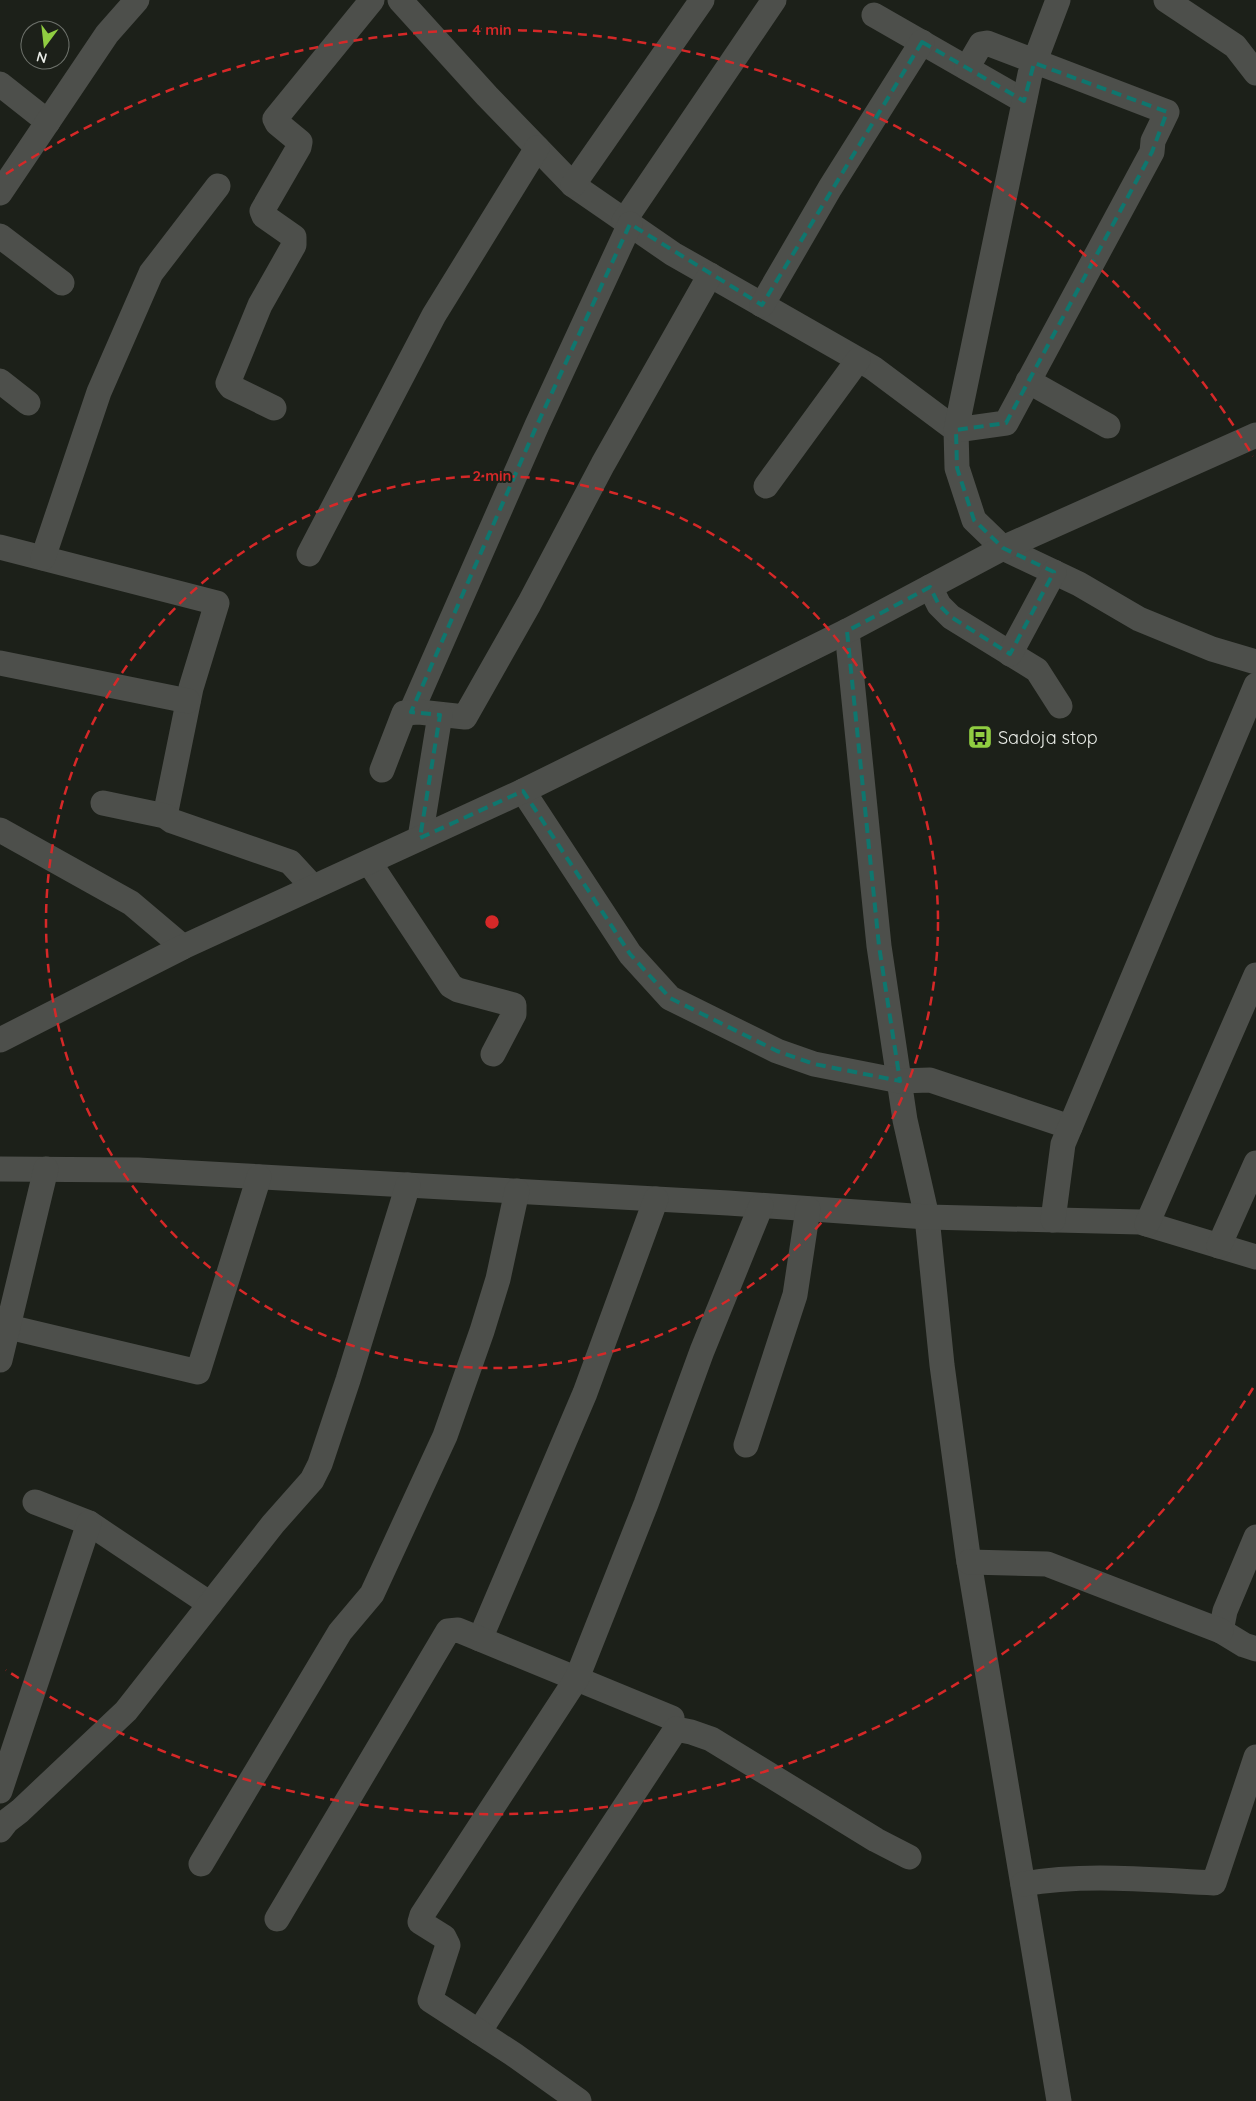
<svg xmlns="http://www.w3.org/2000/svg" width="1256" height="2101" font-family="Quicksand,sans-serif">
	<rect width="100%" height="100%" fill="#1c2019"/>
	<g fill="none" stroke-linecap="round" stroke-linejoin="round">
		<!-- minor -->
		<g stroke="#4d4f4b" stroke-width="25">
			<polyline points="400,0 487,96 573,185 673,254 873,368 956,430 957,468 974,520 1003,548 1079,584 1139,619 1212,649 1256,662"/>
			<polyline points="1166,0 1235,46 1256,73"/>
			<polyline points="874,15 1024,101"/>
			<polyline points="967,68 981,44 987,43 1167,112 1153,141 1152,152 1006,423 956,430 1030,74 1058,0"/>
			<polyline points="0,84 48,122"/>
			<polyline points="573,185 702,0"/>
			<polyline points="0,193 107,34 137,0"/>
			<polyline points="624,221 774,0"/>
			<polyline points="0,236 62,283"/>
			<polyline points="762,305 830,188 922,42"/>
			<polyline points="0,381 28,403"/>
			<polyline points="1028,381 1108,426"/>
			<polyline points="274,408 231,387 228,383 260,305 294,245 294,237 264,216 262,211 299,147 300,142 277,123 275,119 372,0"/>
			<polyline points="766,486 858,360"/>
			<polyline points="0,547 217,603 191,688 165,816"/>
			<polyline points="309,554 434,315 537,148"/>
			<polyline points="43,558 99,392 151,273 218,186"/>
			<polyline points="930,587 939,605 951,617 1037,670 1060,706"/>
			<polyline points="847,631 879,946 905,1120 927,1217 942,1365 968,1556 1059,2101"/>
			<polyline points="1010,654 1054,572"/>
			<polyline points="0,663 188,701"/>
			<polyline points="411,712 537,425 630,224"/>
			<polyline points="382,770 404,713 419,712 465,717 529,604 603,464 710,275"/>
			<polyline points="523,791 630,954 670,998 777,1051 814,1064 900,1081 930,1080 1070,1127"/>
			<polyline points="103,803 165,816 172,821 290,862 313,887"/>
			<polyline points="0,830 131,903 183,947"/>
			<polyline points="420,838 440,715"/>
			<polyline points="369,862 451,986 458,990 514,1005 514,1014 493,1054"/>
			<polyline points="0,1040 183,947 523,791 847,631 1003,548 1256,435"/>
			<polyline points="0,1169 138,1170 728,1203 927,1217 1140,1222 1256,1257"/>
			<polyline points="1053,1220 1063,1144 1256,685"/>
			<polyline points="1147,1224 1256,975"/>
			<polyline points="1219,1246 1256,1163"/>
			<polyline points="0,1325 198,1372 259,1177"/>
			<polyline points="0,1360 46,1169"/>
			<polyline points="746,1445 795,1295 808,1209"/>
			<polyline points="35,1502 89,1523 210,1604"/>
			<polyline points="1256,1537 1225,1611 1221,1631 1244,1645 1256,1649"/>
			<polyline points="969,1562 1047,1564 1221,1631"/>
			<polyline points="480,1639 585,1393 656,1199"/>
			<polyline points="0,1791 89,1523"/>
			<polyline points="0,1830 7,1821 20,1811 126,1711 273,1524 312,1480 320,1464 348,1380 408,1185"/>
			<polyline points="201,1864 340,1632 372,1594 445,1436 482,1331 498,1279 517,1191"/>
			<path d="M1023,1884c63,-11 127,-4 191,-1l42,-126"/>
			<polyline points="277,1919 448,1631 458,1630 672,1718"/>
			<polyline points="479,2032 568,1893 676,1729 691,1732 711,1739 876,1840 909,1857"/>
			<polyline points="579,2101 513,2054 430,2000 448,1945 444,1937 420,1922 422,1915 577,1678 646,1504 702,1351 761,1206"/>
		</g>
	</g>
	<!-- marked area -->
	<path fill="none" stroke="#0f766e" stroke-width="4" stroke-dasharray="10 6" stroke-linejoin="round" d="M922,42l102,59 10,-38 133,49 -15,40 -146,271 -50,7 1,38 17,52 29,28 51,24 -44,82 -59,-37 -12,-12 -9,-18 -83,44 32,315 21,135 -86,-17 -37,-13 -107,-53 -40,-44 -107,-163 -103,47 20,-123 -29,-3 126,-287 93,-201 132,81z"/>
	<!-- distance rings -->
	<g fill="none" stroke="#d62828" stroke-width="2.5" stroke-dasharray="9 6">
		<circle cx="492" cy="922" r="446"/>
		<path d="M1253 1388A892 892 0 0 1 6 1670M6 174A892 892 0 0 1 1253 456"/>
	</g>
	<!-- icons -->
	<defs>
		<symbol id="bus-square" viewBox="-11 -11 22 22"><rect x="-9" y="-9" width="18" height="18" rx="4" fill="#90cd41" stroke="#1c2019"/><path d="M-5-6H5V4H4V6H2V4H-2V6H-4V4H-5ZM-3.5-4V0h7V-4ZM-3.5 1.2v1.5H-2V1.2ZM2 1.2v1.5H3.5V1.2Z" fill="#111"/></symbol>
	</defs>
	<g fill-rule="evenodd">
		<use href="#bus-square" x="966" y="723" width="28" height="28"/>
	</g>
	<g text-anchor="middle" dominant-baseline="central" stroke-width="4" stroke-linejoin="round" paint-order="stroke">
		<!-- poi labels -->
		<g font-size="18" fill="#eaede8" stroke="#1c2019" text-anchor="start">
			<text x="998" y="737">Sadoja stop</text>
		</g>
	</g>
	<circle cx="492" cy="922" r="8" fill="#d62828" stroke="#1c2019" stroke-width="2.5"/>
	<g font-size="15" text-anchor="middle" font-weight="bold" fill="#d62828" stroke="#1c2019" stroke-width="4" stroke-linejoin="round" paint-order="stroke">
		<text x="492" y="35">4 min</text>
		<text x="492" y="481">2 min</text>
	</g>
	<!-- north arrow -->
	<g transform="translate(45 45) rotate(195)"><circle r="24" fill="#1c2019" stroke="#6e726c"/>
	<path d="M0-4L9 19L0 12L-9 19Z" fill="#90cd41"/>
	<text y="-8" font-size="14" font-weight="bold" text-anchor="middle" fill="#eaede8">N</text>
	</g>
</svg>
